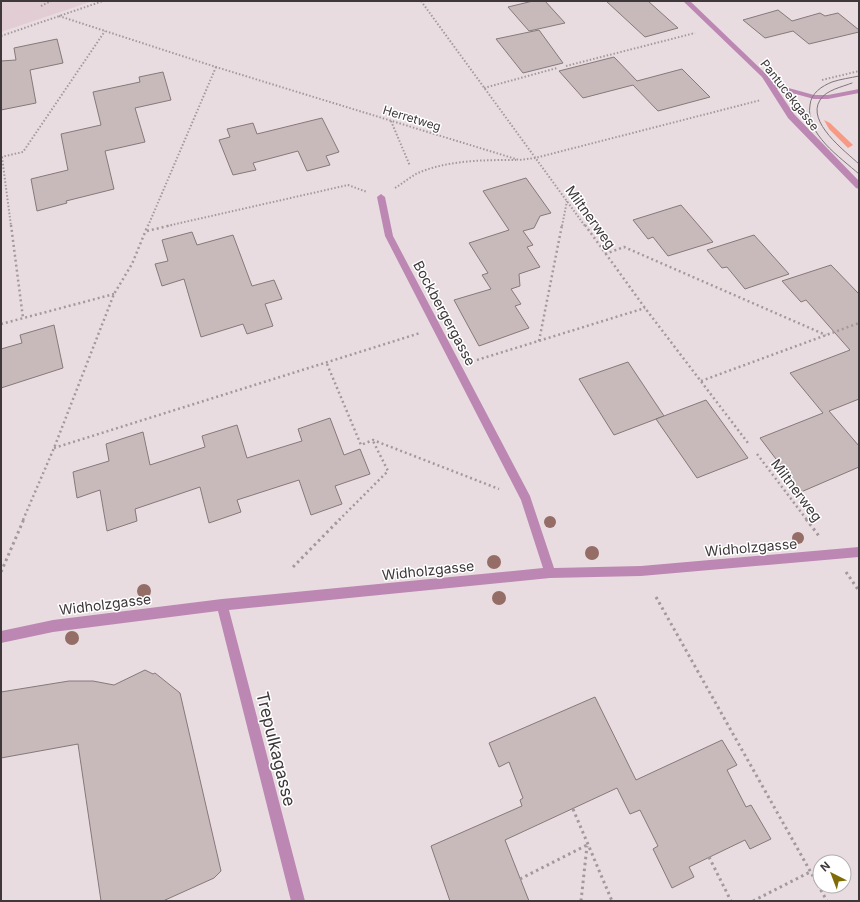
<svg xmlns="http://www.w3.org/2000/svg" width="860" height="902" font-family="Inter,sans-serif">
	<rect width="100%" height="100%" fill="#e9dce1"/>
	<!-- built -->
	<polygon fill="#e2cdd5" points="1,1 93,1 1,32"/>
	<!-- green -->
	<polygon fill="#f89a83" points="824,120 830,123 853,145 848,148 829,129"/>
	<!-- building -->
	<g fill="#c8babb" stroke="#86797a">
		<polygon points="533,1 545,1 565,23 529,31 508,7"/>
		<polygon points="606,1 648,1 678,28 645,37"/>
		<polygon points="778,10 792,21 820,13 825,16 838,13 859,30 859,32 809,44 793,31 765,38 743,20"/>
		<polygon points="539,30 563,63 523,73 496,39"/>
		<polygon points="57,39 63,63 30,70 36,103 1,110 1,61 16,60 14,48"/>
		<polygon points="614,57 637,81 682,69 710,97 658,111 633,85 583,98 559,71"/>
		<polygon points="163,72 171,100 135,108 145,142 105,151 114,189 66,201 67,203 37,211 31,179 68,170 61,134 101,125 93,92 140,82 139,77"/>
		<polygon points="322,118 339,152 326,156 330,165 307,171 298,151 253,163 256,170 233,175 219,140 230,137 227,129 253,123 257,134"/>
		<polygon points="526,178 551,213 540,216 534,228 523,231 533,245 527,247 540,267 519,274 520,286 511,289 521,304 515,306 529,328 479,346 454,300 491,289 482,275 488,273 469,243 509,230 483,191"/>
		<polygon points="681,205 713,242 668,256 653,237 648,239 633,220"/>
		<polygon points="192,232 197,245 233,235 252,286 274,280 282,299 265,304 273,326 247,334 243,324 201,337 184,279 162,286 155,264 168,261 162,240"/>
		<polygon points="754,235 789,274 745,289 727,267 722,268 707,250"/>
		<polygon points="831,265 859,294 859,399 829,411 859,446 859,467 801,492 760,438 823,413 790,373 850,350 806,300 801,302 782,281"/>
		<polygon points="54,325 63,368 1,388 1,349 22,343 20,335"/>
		<polygon points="628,362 664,416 614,435 579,379"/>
		<polygon points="706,400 748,458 697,478 656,419"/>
		<polygon points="330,418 344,455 360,449 370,474 335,486 342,504 311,515 299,480 237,500 241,512 209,523 200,487 135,509 137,521 107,531 100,490 77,498 73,472 109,461 106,444 143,432 150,465 205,447 202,436 237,425 247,458 302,441 298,429"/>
		<polygon points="145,670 153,674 155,673 180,693 221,871 214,878 163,901 101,901 78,744 1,758 1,692 69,681 93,681 114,685"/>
		<polygon points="595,697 636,780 722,740 737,765 727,770 746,807 751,805 771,839 750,849 745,840 689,867 694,877 672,888 653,849 658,846 640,810 630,814 617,788 505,840 529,901 450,901 431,846 522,806 520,800 523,798 509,762 499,767 489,743"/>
	</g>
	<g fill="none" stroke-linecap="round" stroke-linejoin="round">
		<!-- path-far2 -->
		<g stroke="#a3999d" stroke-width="2" stroke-dasharray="1.5 2" stroke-linecap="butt">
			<polyline points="421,1 585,226"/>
			<polyline points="41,6 51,1"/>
			<polyline points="59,16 216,67 519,160 535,158 761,100"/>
			<polyline points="1,36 103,1"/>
			<polyline points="566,66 695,33"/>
			<polyline points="822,80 859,71"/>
			<polyline points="484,88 557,68"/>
			<polyline points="391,121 410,166"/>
			<polyline points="1,157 23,152 105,31"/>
			<polyline points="2,157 11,226"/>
			<path d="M395,188c8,-5 15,-11 23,-15 30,-13 66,-13 98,-13"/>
			<polyline points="148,226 216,67"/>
			<polyline points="167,226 348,185 367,192"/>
			<polyline points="562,226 567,201"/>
		</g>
		<!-- path-far1 -->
		<g stroke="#a3999d" stroke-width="2.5" stroke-dasharray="2 3" stroke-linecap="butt">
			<polyline points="11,225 23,318"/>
			<polyline points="585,225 645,308 748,443"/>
			<polyline points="147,231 172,225"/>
			<polyline points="605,254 624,247 826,335"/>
			<polyline points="1,324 114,294"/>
			<polyline points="539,341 562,225"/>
			<polyline points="477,360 645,308"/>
			<polyline points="327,364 361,445 373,440 499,489"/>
			<polyline points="701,381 859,323"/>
			<polyline points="54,448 420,333"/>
			<polyline points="757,454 807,520"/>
			<polyline points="23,520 54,448 114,294 132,264 148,225"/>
			<polyline points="339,520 388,471 373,441"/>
		</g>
		<!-- path -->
		<g stroke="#a3999d" stroke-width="3" stroke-dasharray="2.5 3.5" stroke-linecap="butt">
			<polyline points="806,519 819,536"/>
			<polyline points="293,567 340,519"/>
			<polyline points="1,572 24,519"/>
			<polyline points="846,572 859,591"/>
			<polyline points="656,597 827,901"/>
			<polyline points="573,809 612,901"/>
			<polyline points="709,857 731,901"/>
			<polyline points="520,879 587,845"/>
			<polyline points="581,901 587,846"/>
			<polyline points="753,901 810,872"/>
		</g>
		<!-- minor -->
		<g fill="#bc88b3" fill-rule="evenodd">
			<polygon points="683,1 690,1 767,75 774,84 814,95 828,95 859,89 859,93 828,99 814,99 777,89 794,114 859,181 859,189 856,188 788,118 762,77"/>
			<polygon points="381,194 385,197 393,236 530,496 554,568 641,566 859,547 859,557 641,576 550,578 229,610 305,901 291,901 218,611 53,632 1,643 1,631 53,620 222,599 543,568 521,500 385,236 377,197"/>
		</g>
		<!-- tram -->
		<g stroke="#7e7679" stroke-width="1">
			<path d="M859,76c-9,2 -18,3 -27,6 -10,4 -21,11 -22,23 -5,29 30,52 49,69"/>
			<path d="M852,83c-10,4 -26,7 -32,17 -14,22 25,51 39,64"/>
		</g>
	</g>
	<!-- trees -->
	<g fill="#956d67">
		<circle cx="550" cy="522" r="6"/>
		<circle cx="798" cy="538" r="6"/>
		<circle cx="592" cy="553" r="7"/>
		<circle cx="494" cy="562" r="7"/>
		<circle cx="144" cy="591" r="7"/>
		<circle cx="499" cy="598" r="7"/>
		<circle cx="72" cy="638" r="7"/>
	</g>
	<g text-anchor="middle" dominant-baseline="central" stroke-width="3" stroke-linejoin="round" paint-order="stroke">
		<!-- far-street labels -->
		<g font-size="12" fill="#3e383a" stroke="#fff">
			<text transform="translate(790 95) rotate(52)">Pantucekgasse</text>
			<text transform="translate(412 118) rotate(17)">Herretweg</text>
		</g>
		<!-- street labels -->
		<g font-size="14" fill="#3e383a" stroke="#fff">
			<text transform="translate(591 217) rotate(54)">Miltnerweg</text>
			<text transform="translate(445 313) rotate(62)">Bockbergergasse</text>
			<text transform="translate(797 490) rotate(53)">Miltnerweg</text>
			<text transform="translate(751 547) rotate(-5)">Widholzgasse</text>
			<text transform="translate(428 570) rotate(-6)">Widholzgasse</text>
			<text transform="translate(105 604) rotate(-7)">Widholzgasse</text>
		</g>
		<!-- near-street labels -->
		<g font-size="17" fill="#3e383a" stroke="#fff">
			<text transform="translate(276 749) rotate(76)">Trepulkagasse</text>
		</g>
	</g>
	<!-- border -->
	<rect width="860" height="902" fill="none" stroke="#3e383a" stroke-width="4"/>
	<!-- north arrow -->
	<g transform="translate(832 874) rotate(318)"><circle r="19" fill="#ffffff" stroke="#b2afb0"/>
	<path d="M0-3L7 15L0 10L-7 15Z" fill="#806c06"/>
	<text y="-6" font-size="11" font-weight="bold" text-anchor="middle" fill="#3e383a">N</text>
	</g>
</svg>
